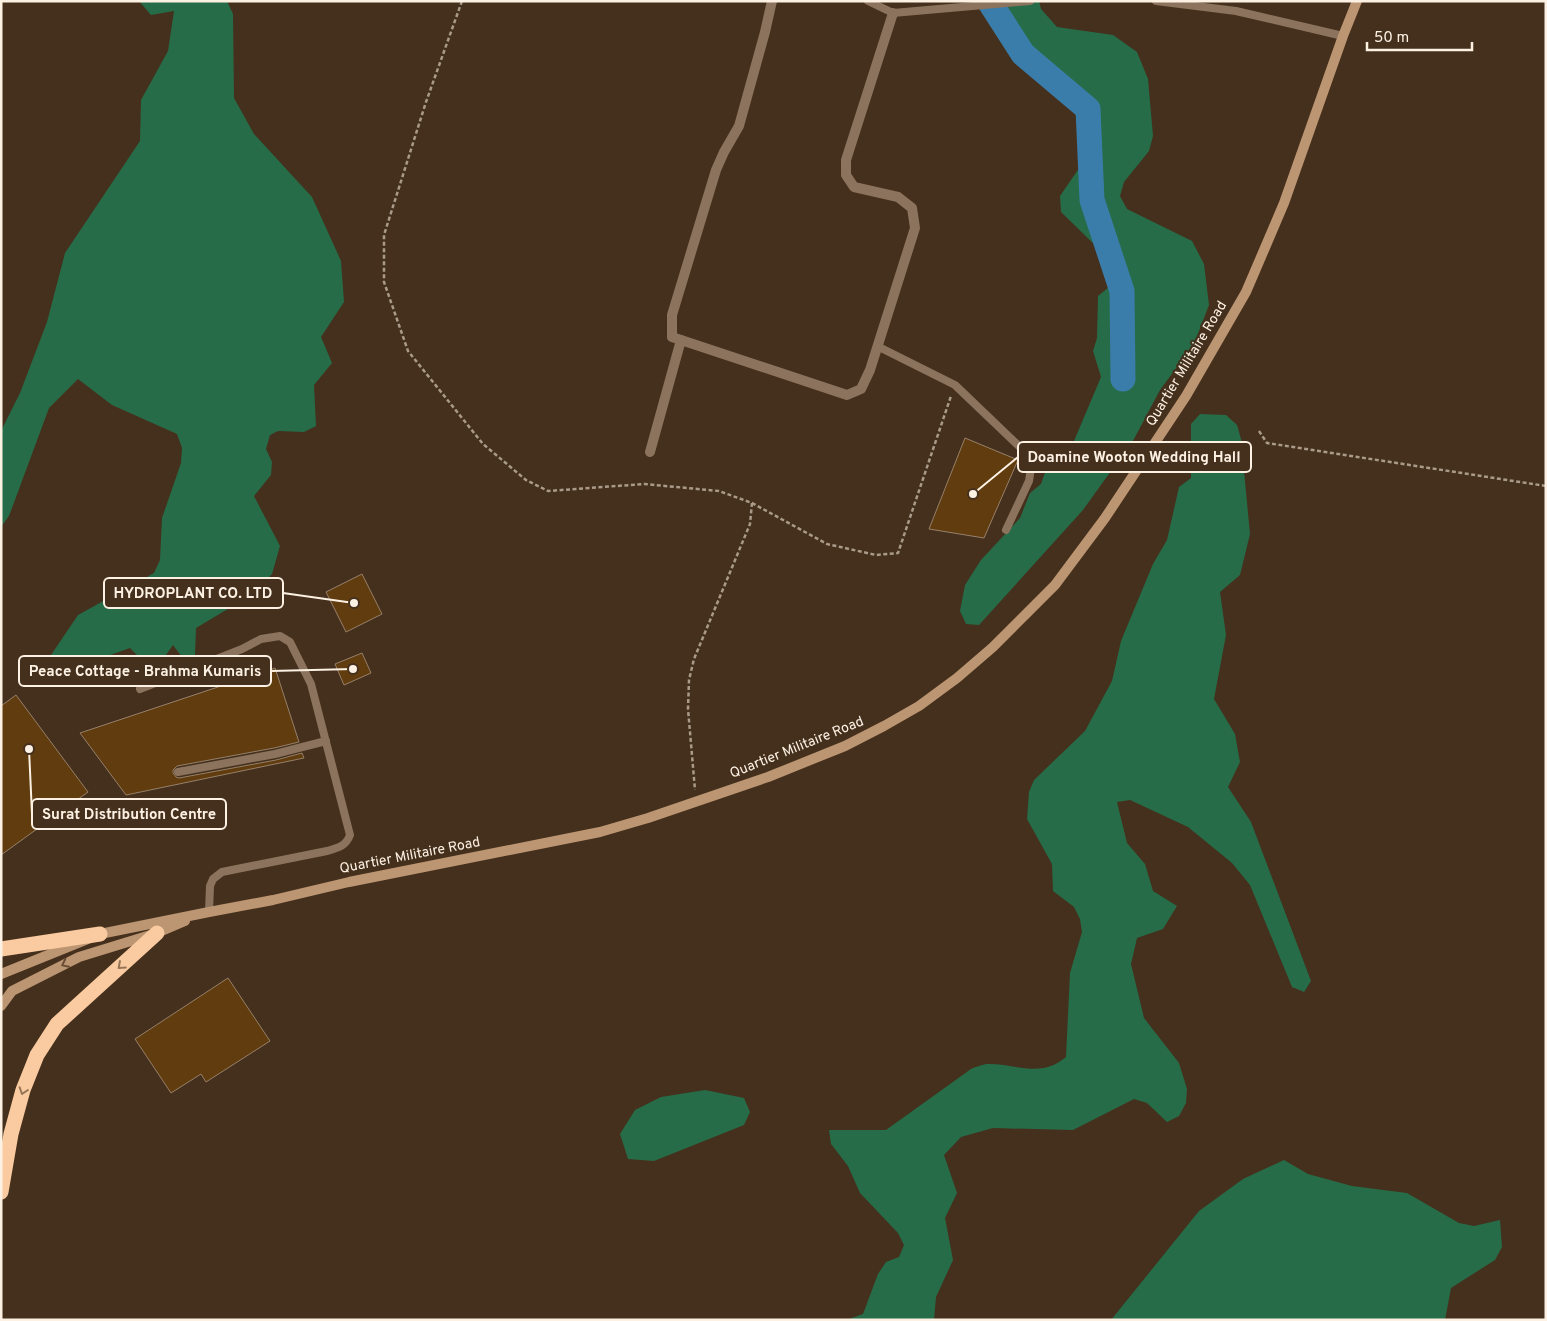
<svg xmlns="http://www.w3.org/2000/svg" width="1547" height="1321" font-family="Overpass,sans-serif">
	<rect width="100%" height="100%" fill="#44301c"/>
	<!-- green -->
	<g fill="#276c48">
		<polygon points="139,1 227,1 233,14 234,98 254,134 312,197 341,261 344,302 321,337 332,363 314,385 316,426 304,432 278,431 270,435 266,449 272,462 271,475 254,496 280,546 272,574 253,594 196,628 195,655 182,657 173,645 166,655 153,661 140,658 130,648 91,662 73,683 48,674 47,661 78,615 154,573 160,560 162,518 181,463 182,448 177,434 112,405 78,379 49,408 9,516 1,527 1,431 20,393 47,322 65,253 140,141 141,100 168,51 174,11 151,15"/>
		<polygon points="988,1 1039,1 1041,9 1057,27 1113,35 1137,52 1148,79 1153,136 1149,151 1124,182 1120,196 1127,209 1192,241 1204,264 1209,305 1194,344 1160,390 1134,439 1083,510 979,625 966,624 960,611 965,585 981,560 1020,518 1030,493 1041,484 1050,458 1074,441 1101,377 1093,351 1097,338 1098,296 1109,287 1113,274 1100,250 1061,212 1060,196 1084,161 1079,120 1057,86"/>
		<path d="M1200,414l26,1 11,10 4,14 9,95 -10,41 -20,17 6,43 -12,64 21,35 5,28 -12,25 23,35 60,159 -7,11 -12,-5 -42,-102 -18,-22 -44,-36 -58,-27 -13,2 10,41 18,21 8,27 24,15 -14,23 -26,9 -6,26 13,54 35,45 8,26 -1,14 -7,13 -12,6 -20,-19 -13,-4 -61,31 -80,-2 -32,9 -17,18 13,38 -12,25 8,42 -17,37 -2,23h-88l17,-6 15,-40 8,-12 13,-5 5,-12 -6,-12 -38,-40 -12,-27 -17,-22 -2,-14h57l85,-61c4,-2 10,-4 15,-5 30,-1 54,15 80,-7l4,-84 12,-41 -2,-13 -6,-12 -21,-16 -1,-27 -25,-45 2,-27 5,-12 51,-49 27,-50 9,-40 32,-77 14,-24 12,-53 12,-9v-54z"/>
		<polygon points="705,1090 744,1098 750,1112 744,1125 654,1161 628,1159 620,1134 635,1110 661,1097"/>
		<polygon points="1284,1160 1308,1174 1352,1186 1407,1193 1459,1223 1474,1226 1500,1220 1502,1247 1495,1260 1451,1288 1445,1320 1111,1320 1199,1211 1243,1179"/>
	</g>
	<g fill="none" stroke-linecap="round" stroke-linejoin="round">
		<!-- river -->
		<polyline stroke="#3b7daa" stroke-width="25" points="989,1 1023,54 1088,109 1092,200 1122,291 1123,379"/>
	</g>
	<!-- building -->
	<g fill="#603c0e" stroke="#97806a">
		<polygon points="965,438 1018,460 984,538 929,529"/>
		<polygon points="362,574 382,614 346,632 326,592"/>
		<polygon points="362,653 371,673 344,685 335,664"/>
		<polygon points="275,668 299,742 274,748 177,766 173,770 173,773 176,777 179,778 276,760 302,753 304,758 126,795 80,733"/>
		<polygon points="16,695 88,792 1,855 1,706"/>
		<polygon points="228,978 270,1041 206,1082 201,1074 171,1093 135,1039"/>
	</g>
	<g fill="none" stroke-linecap="round" stroke-linejoin="round">
		<!-- path -->
		<g stroke="#aa9a8a" stroke-width="2.5" stroke-dasharray="4 2.5" stroke-linecap="butt">
			<polyline points="462,1 426,102 384,235 384,282 408,351 483,444 526,480 548,491 644,484 719,491 752,503 750,524 694,659 689,680 688,709 695,790"/>
			<polyline points="1259,431 1267,443 1546,486"/>
			<polyline points="752,503 827,544 876,555 898,553 951,396"/>
		</g>
		<!-- lane -->
		<g stroke="#8b735e" stroke-width="8">
			<polyline points="868,1 893,13 1030,1"/>
			<polyline points="1156,1 1236,11 1343,36"/>
			<polyline points="877,346 955,385 1023,450 1031,468 1029,481 1006,530"/>
			<path d="M140,689l102,-40 19,-10 19,-3 10,6 21,42 39,151c-4,11 -12,13 -23,16l-105,21 -9,7 -3,7 -1,26"/>
			<polyline points="178,772 275,754 326,741"/>
		</g>
		<!-- street -->
		<g stroke="#8b735e" stroke-width="10">
			<polyline points="681,340 847,395 861,389 870,370 915,228 912,208 898,197 854,187 846,175 846,160 893,13"/>
			<polyline points="650,452 681,340 672,337 672,315 716,170 724,152 739,126 765,32 772,1"/>
		</g>
		<!-- secondary -->
		<g stroke="#bc9573" stroke-width="10">
			<polyline points="1,974 100,934 209,912 273,900 349,882 600,832 648,818 768,777 845,746 884,726 919,706 957,678 993,647 1055,585 1105,518 1186,396 1246,292 1264,250 1284,203 1343,36 1357,1"/>
			<polyline points="1,1006 12,991 79,957 157,933 185,921"/>
		</g>
		<!-- highway -->
		<g stroke="#facaa0" stroke-width="15">
			<polyline points="1,949 100,934"/>
			<polyline points="1,1192 11,1134 23,1090 37,1055 57,1024 157,933"/>
		</g>
	</g>
	<!-- one-way arrows -->
	<defs><path id="oneway-chevron" d="M-2-3.5L2.5 0L-2 3.5" fill="none" stroke-width="1.6" stroke-linecap="round" stroke-linejoin="round" transform="scale(1.25)"/></defs>
	<use stroke="#684e36" href="#oneway-chevron" transform="translate(65 964) rotate(154)"/>
	<g stroke="#967557">
		<use href="#oneway-chevron" transform="translate(121 966) rotate(138)"/>
		<use href="#oneway-chevron" transform="translate(23 1091) rotate(108)"/>
	</g>
	<g text-anchor="middle" dominant-baseline="central" stroke-width="4.5" stroke-linejoin="round" paint-order="stroke">
		<!-- street labels -->
		<g font-size="14" fill="#fdf1e4" stroke="#44301c">
			<text transform="translate(1187 364) rotate(-59)">Quartier Militaire Road</text>
			<text transform="translate(797 748) rotate(-22)">Quartier Militaire Road</text>
			<text transform="translate(410 856) rotate(-11)">Quartier Militaire Road</text>
		</g>
	</g>
	<!-- callouts -->
	<path fill="none" stroke="#fdf1e4" stroke-width="2" d="M973 494L1018 457M354 603L283 593M353 669L271 671M29 749L32 814"/>
	<g fill="#fdf1e4" stroke="#44301c" stroke-width="2">
		<circle cx="973" cy="494" r="5"/>
		<circle cx="354" cy="603" r="5"/>
		<circle cx="353" cy="669" r="5"/>
		<circle cx="29" cy="749" r="5"/>
	</g>
	<g fill="#44301c" stroke="#fdf1e4" stroke-width="2">
		<rect x="1018" y="442" width="233" height="30" rx="5"/>
		<rect x="104" y="578" width="179" height="30" rx="5"/>
		<rect x="19" y="656" width="252" height="30" rx="5"/>
		<rect x="32" y="799" width="194" height="30" rx="5"/>
	</g>
	<g font-size="15" text-anchor="middle" font-weight="bold" fill="#fdf1e4">
		<text x="1134" y="462">Doamine Wooton Wedding Hall</text>
		<text x="193" y="598">HYDROPLANT CO. LTD</text>
		<text x="145" y="676">Peace Cottage - Brahma Kumaris</text>
		<text x="129" y="819">Surat Distribution Centre</text>
	</g>
	<!-- border -->
	<rect width="1547" height="1321" fill="none" stroke="#fdf1e4" stroke-width="5"/>
	<!-- scale -->
	<path d="M1367 42v8h105v-8" fill="none" stroke="#fdf1e4" stroke-width="2.5"/>
	<text x="1374" y="42" font-size="15" fill="#fdf1e4" stroke="#44301c" stroke-width="4" paint-order="stroke">50 m</text>
</svg>
